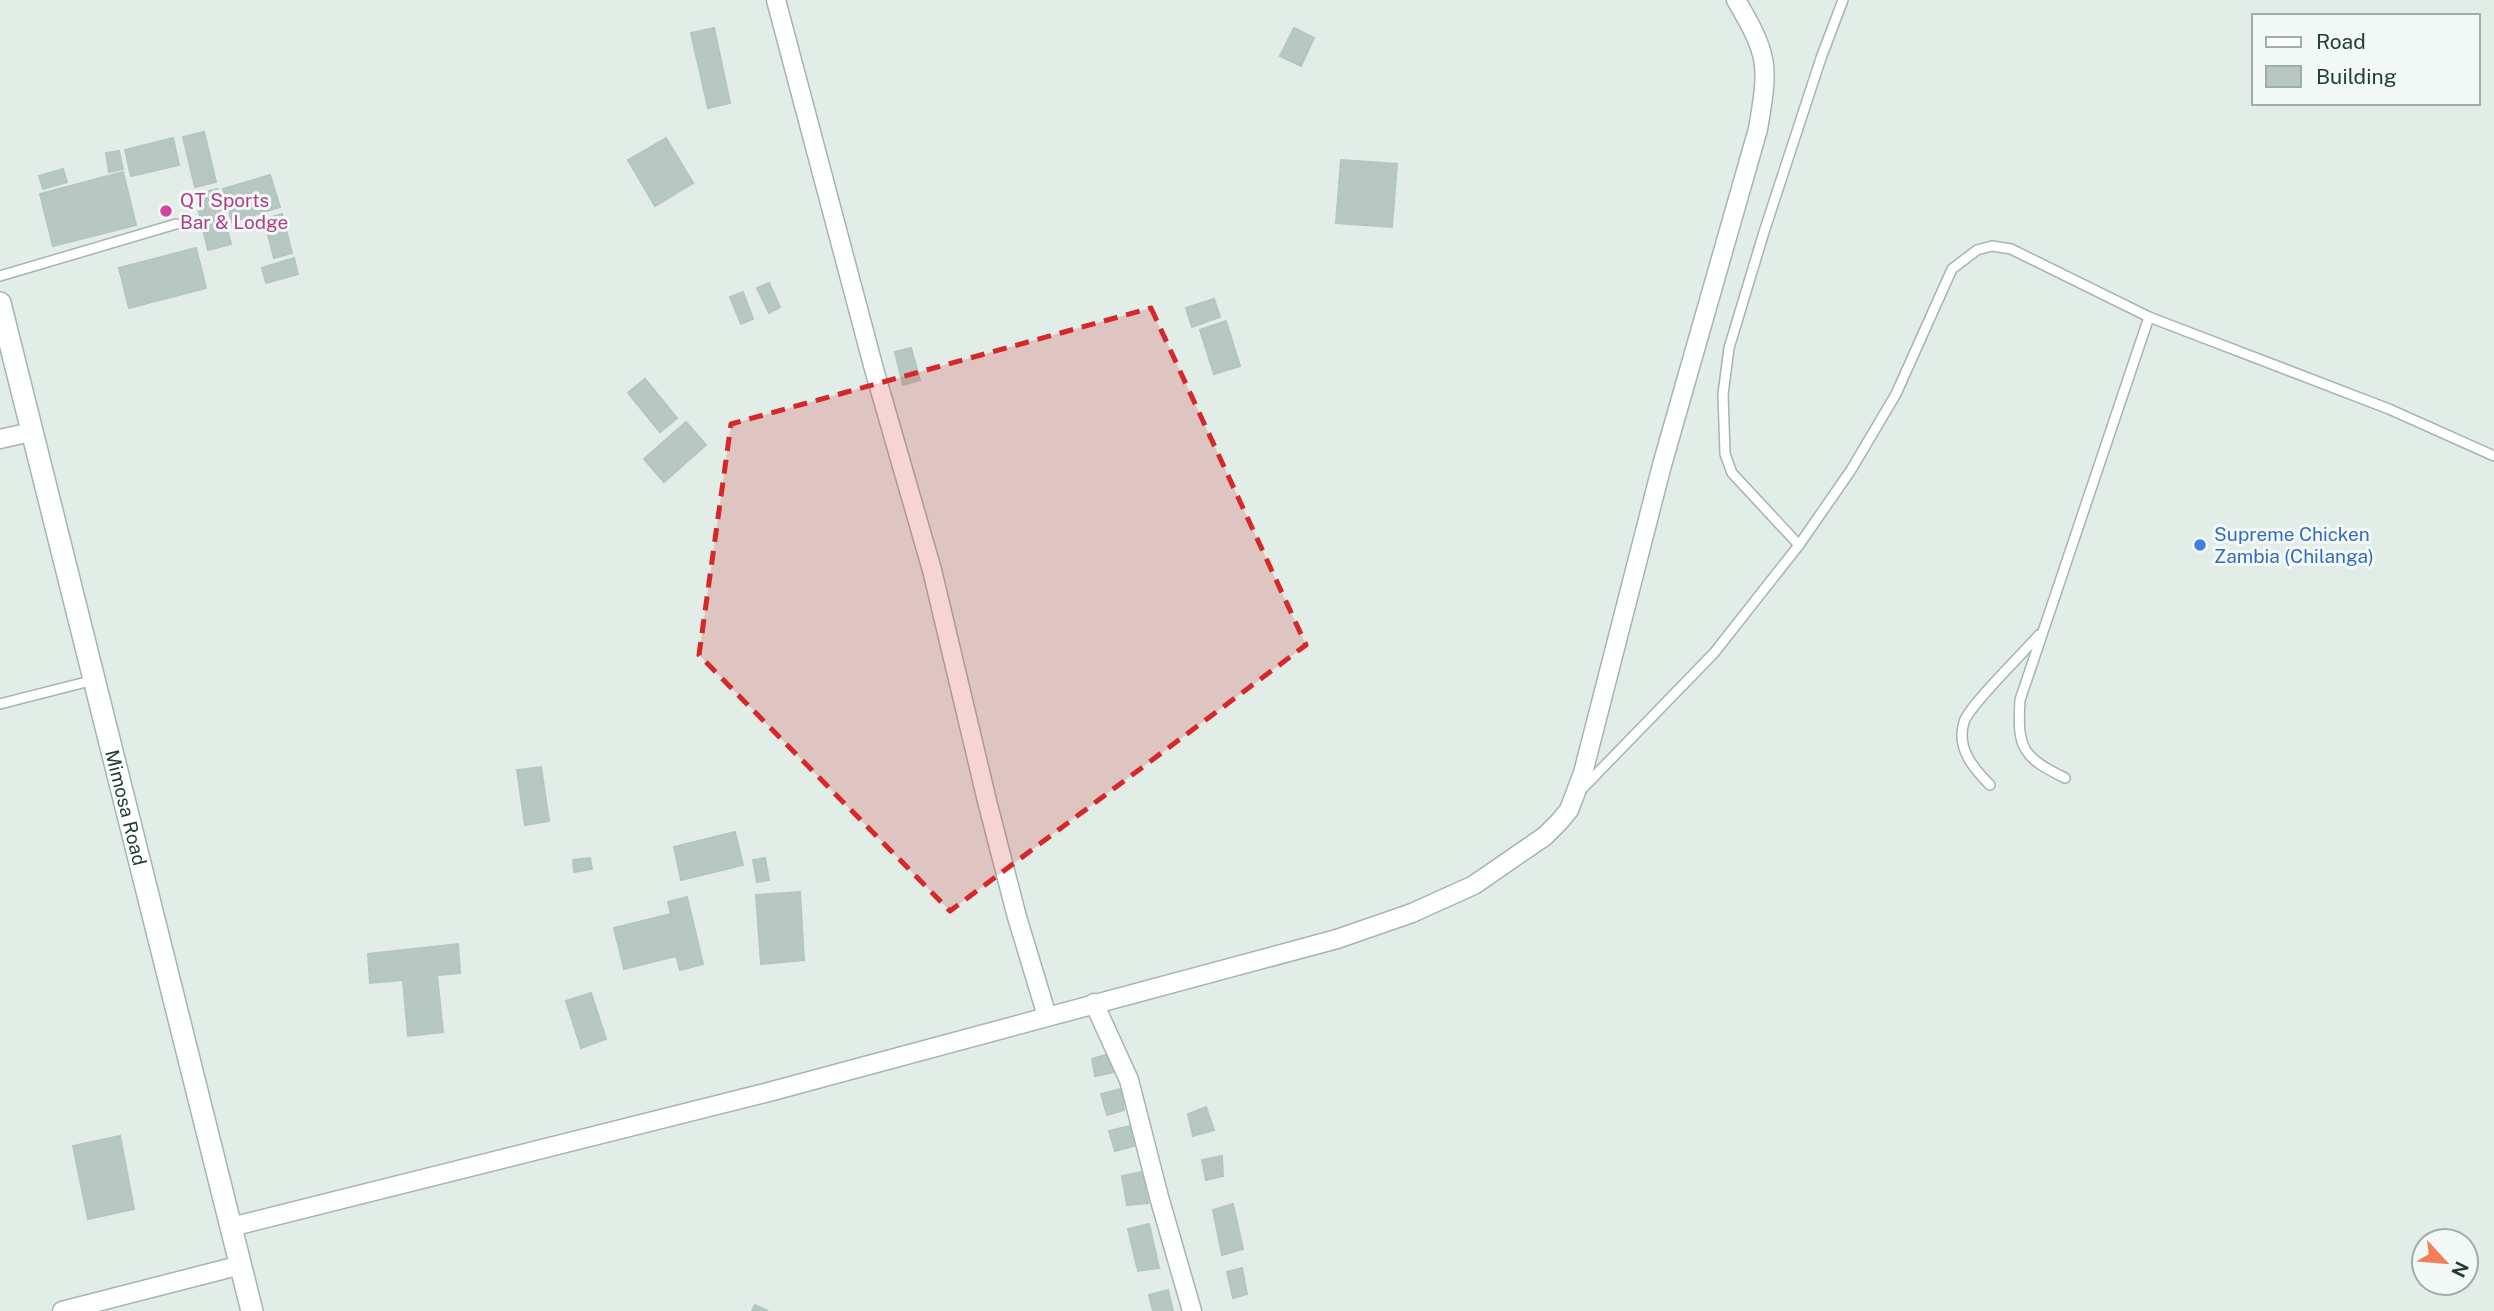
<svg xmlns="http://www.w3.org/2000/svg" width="2494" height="1311" font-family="'Public Sans',sans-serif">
	<rect width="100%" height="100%" fill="#e2ede8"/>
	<!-- building -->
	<g fill="#b7c7c1" stroke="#b4c6bf" stroke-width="2">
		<polygon points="714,28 730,103 708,108 691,33"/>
		<polygon points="1294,28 1314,38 1301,66 1280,56"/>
		<polygon points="204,132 216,182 195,187 183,137"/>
		<polygon points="173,138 179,165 131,176 125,150"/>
		<polygon points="666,138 693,183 655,206 628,160"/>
		<polygon points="119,151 123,169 109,172 106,153"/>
		<polygon points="1341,160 1397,164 1392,227 1336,223"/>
		<polygon points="63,169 67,182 43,189 39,176"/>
		<polygon points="123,172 136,225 53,246 40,194"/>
		<polygon points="270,175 280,207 232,222 223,189"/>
		<polygon points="217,189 231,244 208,250 195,195"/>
		<polygon points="282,214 292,253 274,258 264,219"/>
		<polygon points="196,248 206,288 129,308 119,268"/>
		<polygon points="294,258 298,274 266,283 262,268"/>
		<polygon points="769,283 780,307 769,313 757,288"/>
		<polygon points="743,292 753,319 741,324 730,297"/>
		<polygon points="1214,299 1220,317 1192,327 1186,308"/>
		<polygon points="1226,321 1240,366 1214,374 1200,330"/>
		<polygon points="911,348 920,380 903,385 895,352"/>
		<polygon points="645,379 677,418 660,432 628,393"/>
		<polygon points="686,422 706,445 664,482 644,459"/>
		<polygon points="541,767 549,821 525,825 517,770"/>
		<polygon points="735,832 743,865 681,880 674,847"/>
		<polygon points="590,858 592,869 574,872 573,860"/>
		<polygon points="765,858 769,880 757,882 753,860"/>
		<polygon points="800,892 804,960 761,964 756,895"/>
		<polygon points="687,897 703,964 680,970 676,956 624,969 614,928 671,914 668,902"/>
		<polygon points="458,944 460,973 437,975 443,1032 408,1036 403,980 370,983 368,954"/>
		<polygon points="591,993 606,1039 581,1048 566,1001"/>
		<polygon points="1112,1053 1115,1072 1095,1076 1092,1059"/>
		<polygon points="1121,1089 1124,1110 1107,1115 1101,1094"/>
		<polygon points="1206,1107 1214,1130 1193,1136 1188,1114"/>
		<polygon points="1130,1126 1134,1146 1115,1151 1109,1131"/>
		<polygon points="120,1136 134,1209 88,1219 73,1146"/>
		<polygon points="1222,1156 1223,1176 1206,1180 1202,1160"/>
		<polygon points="1142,1172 1148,1203 1127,1205 1122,1176"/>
		<polygon points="1233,1204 1243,1249 1222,1255 1213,1210"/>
		<polygon points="1149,1224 1159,1268 1138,1271 1128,1229"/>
		<polygon points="1242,1268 1247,1294 1233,1298 1227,1272"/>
		<polygon points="1168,1290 1173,1311 1153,1311 1149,1295"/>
		<polygon points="755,1305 768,1311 752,1311"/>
	</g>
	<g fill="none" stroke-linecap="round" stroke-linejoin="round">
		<defs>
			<g id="lane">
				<polyline points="0,276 176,224"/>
				<polyline points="1799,545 1732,473 1725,454 1723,394 1729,348 1764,232 1821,58 1843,0"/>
				<polyline points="0,704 94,680"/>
				<path d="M2065,778c-43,-21 -48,-30 -45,-78l129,-383"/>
				<path d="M1990,785c-17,-17 -34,-37 -26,-63 4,-15 61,-71 75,-87"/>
				<polyline points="1581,790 1714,653 1799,545 1851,470 1896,394 1952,269 1977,250 1992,246 2011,249 2149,317 2389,409 2494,456"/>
			</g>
			<g id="street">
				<polyline points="776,0 874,369 932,570 987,801 1017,917 1047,1016"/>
				<polyline points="0,439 31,432"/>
				<polyline points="1094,1003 1129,1080 1159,1197 1192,1311"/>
				<path d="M231,1227l534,-134 572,-154 75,-26 62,-28 71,-49 14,-14 10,-12 14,-37 79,-308 96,-336c11,-64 11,-73 -22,-129"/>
				<polyline points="62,1311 241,1265"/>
			</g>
			<g id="secondary">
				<path id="s1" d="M0,303l252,1008"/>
			</g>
		</defs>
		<!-- lane casing -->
		<use href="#lane" stroke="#a5b5af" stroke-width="12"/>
		<!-- street casing -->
		<use href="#street" stroke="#a5b5af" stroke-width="21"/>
		<!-- secondary casing -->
		<use href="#secondary" stroke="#a0b8b0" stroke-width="24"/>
		<!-- lane -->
		<use href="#lane" stroke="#fff" stroke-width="9"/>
		<!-- street -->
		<use href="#street" stroke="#fff" stroke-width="18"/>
		<!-- secondary -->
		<use href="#secondary" stroke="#fff" stroke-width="21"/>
	</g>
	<!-- marked area -->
	<path fill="#d62828" fill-opacity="0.2" stroke="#d62828" stroke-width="5" stroke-dasharray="14 9" stroke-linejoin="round" d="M1151,308l155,337 -356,266 -251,-256 32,-231z"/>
	<!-- markers -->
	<circle fill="#d1479c" stroke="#f3f9f6" stroke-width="2.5" cx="166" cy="211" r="7"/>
	<circle fill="#3f7fe0" stroke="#f3f9f6" stroke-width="2.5" cx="2200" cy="545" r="7"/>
	<g text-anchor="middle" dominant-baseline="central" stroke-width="6" stroke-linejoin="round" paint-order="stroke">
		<!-- hotel labels -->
		<g font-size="19" fill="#b23c85" stroke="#f3f9f6" text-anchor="start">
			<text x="180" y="200">QT Sports<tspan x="180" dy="22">Bar &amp; Lodge</tspan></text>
		</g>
		<!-- shop labels -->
		<g font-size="19" fill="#366cbe" stroke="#f3f9f6" text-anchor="start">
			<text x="2214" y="534">Supreme Chicken<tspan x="2214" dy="22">Zambia (Chilanga)</tspan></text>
		</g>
		<!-- street labels -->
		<g font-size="19" fill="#223e36" stroke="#f3f9f6">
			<text stroke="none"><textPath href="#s1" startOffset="520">Mimosa Road</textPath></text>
		</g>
	</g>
	<!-- legend -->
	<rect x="2252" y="14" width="228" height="91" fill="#f3f9f6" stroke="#9faea9" stroke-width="2"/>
	<rect x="2266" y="37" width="35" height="10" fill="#ffffff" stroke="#9faea9" stroke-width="2"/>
	<text x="2316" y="49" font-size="21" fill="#223e36">Road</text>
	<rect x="2266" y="66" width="35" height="21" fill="#b7c7c1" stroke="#9faea9" stroke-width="2"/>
	<text x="2316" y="84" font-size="21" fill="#223e36">Building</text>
	<!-- north arrow -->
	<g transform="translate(2445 1262) rotate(116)"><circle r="33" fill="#f3f9f6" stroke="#9faea9" stroke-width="2"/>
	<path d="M0-5L12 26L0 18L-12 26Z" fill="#f37e59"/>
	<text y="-10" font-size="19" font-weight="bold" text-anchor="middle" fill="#223e36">N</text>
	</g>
</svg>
